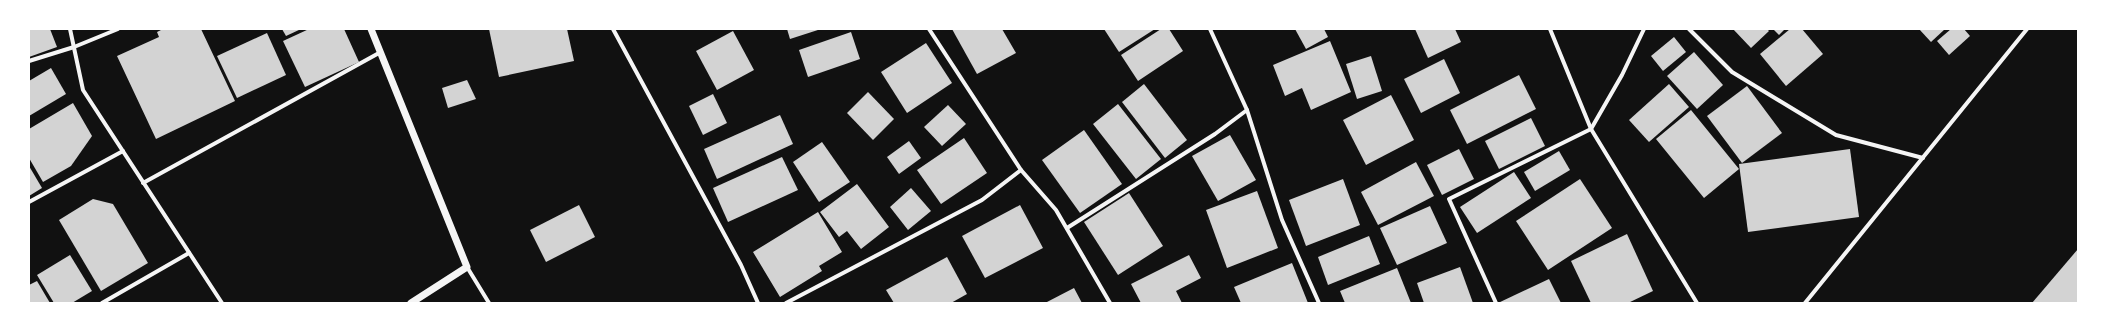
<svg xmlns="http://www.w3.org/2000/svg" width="2107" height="332" font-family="'Varela Round',sans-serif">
	<rect width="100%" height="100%" fill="#111"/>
	<!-- building -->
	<g fill="#d3d3d3">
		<polygon points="29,29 50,29 57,47 29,57"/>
		<polygon points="163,29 201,29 235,101 156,139 117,56 159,37 157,32"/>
		<polygon points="282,29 301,29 286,36"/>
		<polygon points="309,29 344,29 359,62 305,87 283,41"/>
		<polygon points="489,29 567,29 574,61 499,77"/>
		<polygon points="787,29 821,29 790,39"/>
		<polygon points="952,29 1002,29 1016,53 977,74"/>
		<polygon points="1104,29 1155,29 1119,52"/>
		<polygon points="1161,29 1169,29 1183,51 1138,81 1121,55"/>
		<polygon points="1295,29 1324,29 1328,37 1306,49"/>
		<polygon points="1415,29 1455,29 1461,42 1428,58"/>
		<polygon points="1733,29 1767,29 1769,31 1751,48"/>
		<polygon points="1773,29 1785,29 1779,35"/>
		<polygon points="1790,29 1802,29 1823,54 1786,86 1760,54"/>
		<polygon points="1919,29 1945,29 1931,42"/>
		<polygon points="1951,29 1964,29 1970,36 1949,55 1937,41"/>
		<polygon points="733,31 754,70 717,90 696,51"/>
		<polygon points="851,32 860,59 808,77 799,50"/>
		<polygon points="267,33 286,75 237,98 217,56"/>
		<polygon points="1674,37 1686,52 1663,71 1651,56"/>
		<polygon points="1330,41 1351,92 1311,110 1302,88 1285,96 1273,65"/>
		<polygon points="926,43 952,83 907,113 881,72"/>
		<polygon points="1694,52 1723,85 1697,109 1667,76"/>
		<polygon points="1371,56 1382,91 1357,99 1346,64"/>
		<polygon points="1444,59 1460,93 1421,113 1404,79"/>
		<polygon points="51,68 66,94 29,116 29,81"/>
		<polygon points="1519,75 1536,109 1467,144 1450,110"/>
		<polygon points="467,80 476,99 448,108 442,88"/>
		<polygon points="1144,84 1187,140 1165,158 1122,102"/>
		<polygon points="1669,84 1689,107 1649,142 1629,120"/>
		<polygon points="1747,86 1782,133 1742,163 1707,116"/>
		<polygon points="868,92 894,119 873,140 847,113"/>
		<polygon points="713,94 727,123 703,135 689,106"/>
		<polygon points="1391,95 1414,140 1366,165 1343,120"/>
		<polygon points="73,103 92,136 71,166 43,182 29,158 29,129"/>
		<polygon points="1118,104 1161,159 1136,179 1093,124"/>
		<polygon points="948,105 966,124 942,146 924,127"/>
		<polygon points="1691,110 1739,169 1704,198 1656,139"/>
		<polygon points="780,115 793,144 717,179 704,149"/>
		<polygon points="1531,118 1545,146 1499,169 1485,141"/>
		<polygon points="1084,130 1122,184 1080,213 1042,160"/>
		<polygon points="1230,135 1256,180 1218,201 1192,156"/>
		<polygon points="964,138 987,173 941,204 917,170"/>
		<polygon points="909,141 921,158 899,174 887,157"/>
		<polygon points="822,142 850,182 819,202 793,162"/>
		<polygon points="1459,149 1474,179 1442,195 1427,165"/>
		<polygon points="1850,149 1859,217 1748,232 1739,164"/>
		<polygon points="1559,151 1570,170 1535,191 1524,172"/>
		<polygon points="782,157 798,190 728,222 713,188"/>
		<polygon points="1416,162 1434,196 1378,225 1361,192"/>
		<polygon points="29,166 42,188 29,196"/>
		<polygon points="1514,172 1531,198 1477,233 1460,207"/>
		<polygon points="1343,179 1360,225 1306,246 1289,200"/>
		<polygon points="1580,179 1612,228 1548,270 1516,221"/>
		<polygon points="857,184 889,227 861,249 847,231 839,237 820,212"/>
		<polygon points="911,188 931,211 908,230 890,207"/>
		<polygon points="1257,191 1278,248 1227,268 1206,210"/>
		<polygon points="1129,193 1163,246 1118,275 1084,222"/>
		<polygon points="93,199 113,204 148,263 101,291 59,220"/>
		<polygon points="579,205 595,237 546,262 530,230"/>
		<polygon points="1020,205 1043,248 985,278 962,236"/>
		<polygon points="1430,206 1447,243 1397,265 1380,228"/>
		<polygon points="818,212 842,252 819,266 822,271 780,297 753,252"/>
		<polygon points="1627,234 1653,291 1628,303 1591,303 1571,261"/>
		<polygon points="1369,236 1380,264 1328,285 1318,257"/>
		<polygon points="2078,249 2078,303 2032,303"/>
		<polygon points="70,255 92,291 72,303 54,303 37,275"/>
		<polygon points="1189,255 1201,278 1176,291 1182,303 1141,303 1131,284"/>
		<polygon points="947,257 967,294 951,303 894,303 886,290"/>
		<polygon points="1292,263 1308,303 1241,303 1234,287"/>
		<polygon points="1460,267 1473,303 1424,303 1417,283"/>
		<polygon points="1397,268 1411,303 1345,303 1340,291"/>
		<polygon points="1549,279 1561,303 1498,303"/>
		<polygon points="37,281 50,303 29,303 29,285"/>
		<polygon points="1074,288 1082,303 1045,303"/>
	</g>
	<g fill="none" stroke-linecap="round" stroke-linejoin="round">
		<!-- minor -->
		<g stroke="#f5f5f5" stroke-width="4">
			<polyline points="70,29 83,90 222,303"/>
			<polyline points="613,29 741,265 758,303"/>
			<polyline points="929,29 1021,170 1056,210 1110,303"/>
			<polyline points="1210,29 1247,110 1282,220 1319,303"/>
			<polyline points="1550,29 1591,129 1697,303"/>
			<polyline points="1689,29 1732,72 1836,135 1923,158"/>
			<polyline points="29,61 74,47 118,29"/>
			<polyline points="1591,129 1622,75 1644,29"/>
			<polyline points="143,183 379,53"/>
			<polyline points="29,202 123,151"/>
			<polyline points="1067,228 1215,134 1247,110"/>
			<polyline points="467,267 489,303"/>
			<polyline points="102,303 189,253"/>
			<polyline points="786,303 982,200 1021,170"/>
			<polyline points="1496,303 1449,199 1591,129"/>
			<polyline points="1805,303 2027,29"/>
		</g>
		<!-- tertiary -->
		<polyline stroke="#f5f5f5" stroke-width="7" points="371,29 467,267 411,303"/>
	</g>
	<!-- border -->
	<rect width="2107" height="332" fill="none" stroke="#ffffff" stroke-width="60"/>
</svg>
